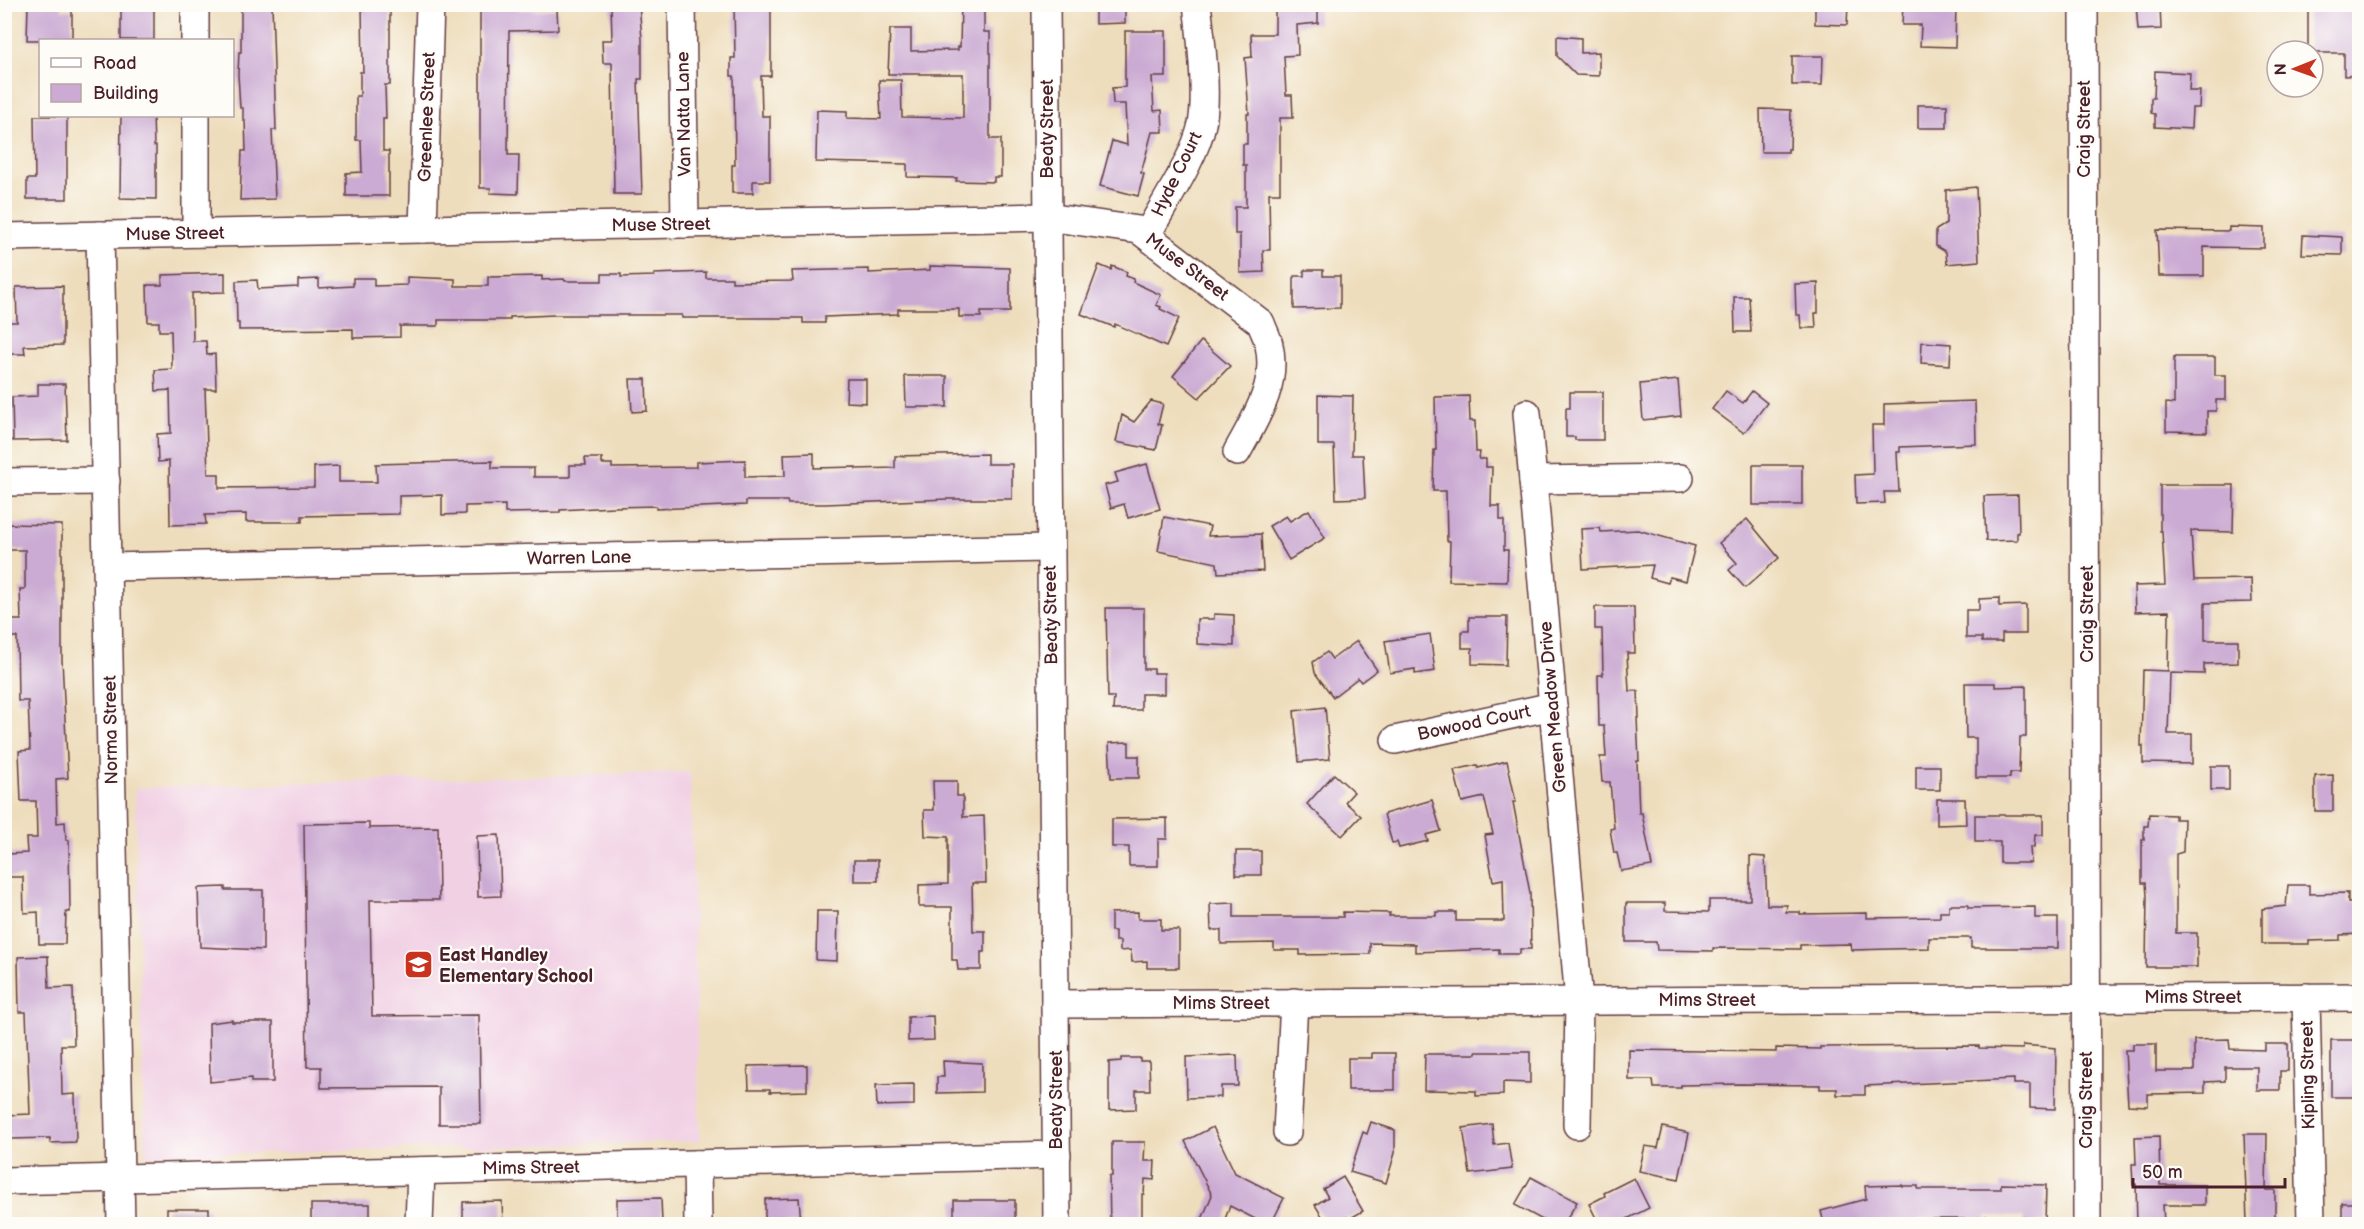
<svg xmlns="http://www.w3.org/2000/svg" width="2364" height="1229" font-family="'Balsamiq Sans',sans-serif">
	<rect width="100%" height="100%" fill="#fdfcf7"/>
	<filter id="ink" filterUnits="userSpaceOnUse"><feTurbulence type="fractalNoise" baseFrequency=".0167" numOctaves="2"/><feDisplacementMap in="SourceGraphic" scale="12" xChannelSelector="R" yChannelSelector="G"/><feConvolveMatrix kernelMatrix="1 2 1 2 8 2 1 2 1" color-interpolation-filters="sRGB"/></filter>
	<filter id="wash" filterUnits="userSpaceOnUse"><feTurbulence type="fractalNoise" baseFrequency=".008" numOctaves="4" result="noise"/><feDisplacementMap in="SourceGraphic" scale="24" xChannelSelector="R" yChannelSelector="G"/><feGaussianBlur stdDeviation="1.35" result="paint"/><feColorMatrix in="noise" values="0 0 0 0 0 0 0 0 0 0 0 0 0 0 0 0 0 1.4 0 .05"/><feComposite in="paint" operator="in"/></filter>
	<g filter="url(#wash)">
		<rect width="100%" height="100%" fill="#eeddbc"/>
		<!-- built -->
		<polygon fill="#f1d0e4" points="690,772 700,1141 145,1156 135,788"/>
		<g id="blocks">
			<!-- building -->
			<g fill="#cbaad3">
				<polygon points="28,4 62,4 62,10 72,10 72,38 65,38 65,40 27,40"/>
				<rect x="121" y="4" width="33" height="36"/>
				<polygon points="241,4 272,4 276,130 272,130 275,199 240,200 242,151 246,151 245,120 243,120 243,108 240,108 238,74 239,52 241,52"/>
				<polygon points="362,4 390,4 390,85 385,85 386,119 383,119 383,151 389,151 389,196 346,196 346,173 362,172 361,140 356,140 356,96 360,96 360,72 363,72"/>
				<polygon points="480,4 519,4 519,10 557,9 558,30 509,31 508,155 519,155 518,194 490,193 491,188 480,188"/>
				<polygon points="611,4 639,4 642,39 642,79 638,79 642,194 614,194 612,63 603,63 602,40 612,40"/>
				<polygon points="734,4 771,4 771,76 761,76 762,116 770,116 770,181 753,181 753,193 732,193 732,165 735,165 734,76 731,76 731,58 735,58"/>
				<polygon points="961,4 984,4 984,32 990,32 990,139 1001,139 1001,177 994,177 994,182 956,181 957,178 907,177 907,164 816,162 817,110 847,111 847,118 881,119 879,80 901,80 902,117 963,118 963,74 888,74 890,29 911,29 911,51 958,50 958,47 960,47"/>
				<polygon points="1095,4 1125,4 1125,23 1095,24"/>
				<polygon points="1275,4 1318,4 1318,23 1297,25 1298,55 1284,56 1286,95 1292,95 1293,118 1280,118 1280,193 1269,193 1270,250 1263,250 1264,272 1240,273 1240,234 1235,234 1235,207 1246,207 1246,165 1243,165 1243,144 1247,144 1247,114 1249,114 1245,58 1252,57 1251,34 1275,34"/>
				<polygon points="1815,4 1848,4 1847,25 1815,24"/>
				<polygon points="1903,4 1956,4 1955,47 1920,46 1921,25 1902,25"/>
				<polygon points="2136,4 2160,4 2161,29 2138,30"/>
				<polygon points="2308,4 2360,4 2360,75 2344,76 2344,53 2313,53 2313,51 2308,51"/>
				<polygon points="1125,31 1166,31 1166,77 1152,77 1154,111 1162,110 1163,132 1152,132 1141,173 1144,174 1138,196 1100,186 1112,141 1127,145 1125,104 1113,104 1112,88 1125,87"/>
				<polygon points="1557,36 1581,38 1581,53 1599,52 1599,76 1576,75 1557,56"/>
				<polygon points="1792,56 1823,56 1822,85 1792,85"/>
				<polygon points="2155,71 2190,73 2189,91 2200,91 2199,108 2192,108 2191,129 2155,127 2155,114 2151,113 2151,98 2154,98"/>
				<rect x="1918" y="105" width="29" height="23"/>
				<polygon points="1760,109 1791,110 1790,149 1788,149 1788,152 1761,152"/>
				<polygon points="34,116 67,116 67,199 27,199 27,179 35,179"/>
				<polygon points="121,116 153,116 154,146 156,146 156,199 120,198"/>
				<polygon points="1976,187 1979,261 1947,264 1946,252 1936,246 1936,230 1946,224 1946,190"/>
				<polygon points="2229,227 2264,228 2264,248 2204,247 2204,276 2159,276 2157,230 2229,231"/>
				<polygon points="2303,235 2342,237 2342,255 2302,254"/>
				<polygon points="1099,265 1111,270 1112,266 1127,272 1126,276 1134,279 1133,282 1161,295 1156,305 1161,307 1160,309 1179,318 1166,347 1115,324 1114,327 1081,314"/>
				<polygon points="930,266 1010,268 1010,312 981,312 981,317 959,317 959,309 898,309 898,314 825,317 825,323 803,323 803,318 682,318 682,315 554,315 510,317 510,320 438,320 438,326 400,326 400,337 353,338 353,329 239,330 239,323 237,323 236,281 257,280 258,289 298,287 298,280 319,279 319,288 353,286 353,278 374,278 374,286 407,285 407,277 455,279 455,286 488,286 488,277 542,276 542,280 564,279 565,281 602,281 602,274 621,274 621,277 654,276 654,274 706,272 706,278 732,278 732,282 793,281 792,271 869,269 869,273 930,270"/>
				<polygon points="1304,270 1323,270 1323,276 1340,276 1340,308 1294,309 1294,276 1304,276"/>
				<polygon points="225,273 225,292 192,293 193,341 206,341 207,355 215,354 216,389 205,389 208,474 219,474 219,488 314,487 314,467 339,466 339,482 377,482 376,464 492,461 492,468 534,468 534,477 570,477 570,465 586,465 585,458 602,458 602,464 612,464 612,468 696,467 696,462 745,460 745,477 785,476 784,454 814,453 814,468 856,467 856,469 895,468 895,456 987,454 987,464 1012,464 1012,499 947,499 826,504 788,504 787,501 746,501 746,505 656,509 656,506 613,507 560,510 560,512 505,513 505,505 465,506 465,514 442,515 442,495 399,496 399,514 302,516 302,522 246,522 246,514 205,515 206,524 170,525 169,461 158,462 157,434 171,433 170,390 156,391 155,370 172,369 171,331 159,331 159,322 148,322 147,285 162,285 162,275"/>
				<polygon points="1818,283 1818,313 1815,313 1816,328 1801,328 1800,315 1796,315 1795,284"/>
				<polygon points="63,286 63,345 24,346 25,354 4,354 4,322 17,322 16,287"/>
				<polygon points="1734,297 1749,297 1751,332 1735,332"/>
				<polygon points="1201,341 1230,366 1199,398 1173,376"/>
				<polygon points="1922,342 1951,344 1950,365 1921,363"/>
				<polygon points="2174,357 2215,357 2215,375 2226,375 2226,400 2216,400 2216,411 2207,411 2207,432 2166,431 2166,403 2174,404"/>
				<polygon points="905,376 947,376 947,407 906,407"/>
				<polygon points="630,379 646,379 647,411 632,412"/>
				<polygon points="847,379 866,379 866,403 846,402"/>
				<polygon points="1678,380 1681,416 1643,420 1640,384"/>
				<polygon points="38,384 65,384 67,440 13,441 12,397 38,396"/>
				<polygon points="1726,391 1743,403 1752,391 1767,403 1744,433 1712,409"/>
				<polygon points="1570,392 1603,392 1603,440 1575,440 1575,437 1566,437 1566,408 1570,408"/>
				<polygon points="1318,395 1353,396 1352,455 1363,455 1365,498 1336,499 1334,445 1318,445"/>
				<polygon points="1469,396 1470,421 1475,421 1476,452 1480,452 1479,459 1486,459 1486,467 1492,467 1491,506 1500,506 1500,520 1504,520 1504,550 1508,550 1507,582 1449,581 1450,541 1447,541 1446,491 1433,491 1434,450 1436,450 1435,397"/>
				<polygon points="1151,401 1163,404 1158,424 1162,425 1156,450 1116,442 1122,415 1134,422"/>
				<polygon points="1975,401 1976,444 1900,447 1900,452 1897,452 1899,492 1884,492 1885,503 1856,504 1855,475 1873,474 1872,425 1884,425 1884,404"/>
				<polygon points="1147,464 1160,509 1128,518 1124,504 1111,508 1105,485 1118,482 1115,473"/>
				<rect x="1753" y="465" width="49" height="40"/>
				<polygon points="2160,485 2234,485 2233,532 2191,531 2194,580 2251,579 2252,602 2205,603 2205,640 2238,640 2238,663 2204,664 2204,674 2170,673 2168,734 2192,734 2192,764 2143,763 2143,746 2141,746 2143,670 2168,671 2169,611 2135,612 2134,586 2165,585 2162,531 2160,531"/>
				<polygon points="2018,495 2019,533 2017,533 2017,540 1986,541 1984,496"/>
				<polygon points="1309,510 1325,538 1289,560 1269,526 1286,516 1290,521"/>
				<polygon points="1164,517 1210,526 1208,536 1261,534 1263,571 1218,573 1217,563 1158,551"/>
				<polygon points="1747,519 1779,558 1745,588 1729,570 1737,563 1719,543"/>
				<polygon points="4,524 62,525 62,660 68,778 56,779 57,823 65,822 66,840 69,840 70,912 66,912 65,944 39,944 38,912 24,913 23,877 8,877 7,854 27,853 26,838 37,838 36,801 21,801 19,751 30,750 28,701 18,701 17,637 5,637 5,620 21,620 20,589 25,589 25,550 4,550"/>
				<polygon points="1600,528 1601,532 1638,530 1695,546 1686,581 1670,577 1668,583 1650,578 1653,565 1583,569 1581,529"/>
				<polygon points="1999,598 1999,606 2026,605 2026,634 2002,634 2002,642 1982,642 1982,638 1966,638 1966,610 1979,610 1979,599"/>
				<polygon points="1595,607 1634,607 1635,653 1627,653 1629,691 1638,691 1639,718 1637,718 1639,761 1637,761 1639,813 1642,813 1652,866 1621,871 1617,853 1614,853 1610,829 1614,828 1610,782 1602,782 1600,757 1606,757 1604,726 1599,726 1598,675 1603,675 1602,629 1595,629"/>
				<polygon points="1106,608 1144,608 1144,669 1154,669 1154,673 1164,673 1164,694 1141,694 1141,710 1113,710 1114,697 1108,697"/>
				<polygon points="1214,614 1234,615 1234,646 1197,644 1197,619 1214,619"/>
				<polygon points="1469,617 1507,617 1506,665 1472,664 1472,648 1462,648 1462,631 1469,631"/>
				<polygon points="1430,634 1435,671 1415,674 1415,669 1390,673 1385,641"/>
				<polygon points="1357,641 1377,670 1361,682 1358,678 1333,697 1315,673 1313,662 1327,652 1332,659"/>
				<polygon points="1965,683 1995,683 1995,687 2026,686 2026,737 2020,737 2019,773 2010,773 2010,778 1976,778 1976,738 1966,738"/>
				<polygon points="1325,707 1330,759 1299,762 1294,711"/>
				<polygon points="1129,742 1129,756 1139,756 1139,778 1111,778 1109,743"/>
				<polygon points="1507,761 1516,802 1513,802 1530,893 1531,949 1520,949 1520,954 1499,954 1499,949 1415,952 1415,944 1370,943 1370,954 1300,955 1300,950 1274,950 1274,943 1221,944 1221,930 1211,930 1210,904 1234,903 1234,917 1343,917 1343,912 1390,913 1389,916 1436,916 1436,912 1456,912 1456,921 1504,921 1503,879 1493,881 1485,835 1493,834 1484,797 1462,802 1454,770 1477,765 1478,768"/>
				<rect x="1916" y="766" width="24" height="24"/>
				<rect x="2211" y="766" width="18" height="24"/>
				<polygon points="1334,774 1354,792 1345,802 1361,816 1342,836 1307,804"/>
				<polygon points="2333,775 2333,811 2315,811 2315,776"/>
				<polygon points="933,781 957,781 957,796 963,796 963,817 984,816 986,883 972,883 973,931 985,931 985,952 981,952 981,970 958,970 957,960 952,960 952,907 919,907 919,885 948,884 948,837 925,836 924,810 934,810"/>
				<polygon points="1937,799 1965,799 1966,824 1937,825"/>
				<polygon points="1432,800 1441,831 1426,835 1428,841 1399,848 1397,842 1392,843 1384,814"/>
				<polygon points="2149,814 2175,815 2175,819 2184,819 2183,852 2176,854 2176,933 2197,933 2197,967 2146,967 2147,896 2146,883 2142,883 2142,840 2144,840 2144,826 2148,826"/>
				<polygon points="1975,815 2043,815 2043,835 2035,835 2034,847 2030,847 2031,863 2000,863 2000,842 1975,842"/>
				<polygon points="1167,818 1167,839 1158,839 1158,866 1129,866 1129,847 1112,847 1112,819"/>
				<polygon points="369,823 369,828 438,827 439,900 370,900 372,1016 479,1015 481,1124 439,1124 439,1087 321,1088 321,1067 307,1067 304,824"/>
				<polygon points="499,835 501,896 478,897 477,836"/>
				<rect x="1236" y="851" width="25" height="24"/>
				<polygon points="1750,856 1765,857 1767,905 1787,905 1786,912 1800,912 1800,914 1867,913 1867,918 1940,917 1940,912 1949,912 1949,905 1968,905 1968,908 2035,907 2035,918 2058,918 2058,948 1971,948 1971,938 1929,938 1929,948 1852,950 1851,944 1800,945 1800,949 1713,948 1713,951 1657,950 1656,942 1626,942 1626,903 1665,903 1665,911 1709,912 1709,900 1750,900"/>
				<rect x="854" y="860" width="24" height="21"/>
				<polygon points="2288,885 2309,885 2309,894 2348,893 2348,903 2360,903 2360,934 2340,935 2340,940 2309,941 2309,944 2262,944 2262,909 2286,906"/>
				<polygon points="225,887 225,890 263,890 263,950 200,947 198,888"/>
				<polygon points="817,911 838,911 837,961 816,960"/>
				<polygon points="1138,912 1138,919 1161,919 1161,930 1179,930 1179,968 1147,968 1147,961 1132,962 1131,950 1120,951 1120,941 1115,941 1115,931 1111,931 1111,913"/>
				<polygon points="48,956 49,988 73,987 74,1045 61,1045 62,1095 75,1094 76,1142 50,1143 50,1138 11,1139 10,1135 4,1135 4,1118 9,1118 8,1115 30,1114 26,1012 19,1012 18,957"/>
				<polygon points="933,1016 934,1040 908,1041 908,1017"/>
				<polygon points="232,1020 232,1022 273,1022 273,1082 251,1082 251,1078 210,1082 209,1023"/>
				<polygon points="2229,1039 2230,1049 2265,1050 2265,1044 2288,1044 2288,1071 2280,1071 2280,1090 2257,1090 2257,1067 2225,1067 2225,1081 2205,1082 2205,1093 2148,1094 2148,1106 2128,1105 2125,1050 2133,1050 2133,1044 2156,1044 2156,1071 2194,1071 2194,1040"/>
				<polygon points="2331,1040 2360,1040 2359,1097 2331,1097"/>
				<polygon points="2023,1045 2056,1048 2055,1109 2030,1108 2030,1084 2014,1084 2014,1079 1865,1086 1865,1095 1837,1095 1837,1089 1820,1089 1820,1085 1740,1084 1681,1085 1681,1088 1654,1088 1653,1080 1629,1080 1629,1050 1776,1052 1776,1048 1820,1049 1820,1047 1979,1046 1979,1048 2023,1049"/>
				<polygon points="1476,1052 1530,1052 1530,1083 1503,1082 1503,1095 1476,1096 1476,1091 1424,1090 1425,1054 1476,1054"/>
				<polygon points="1372,1053 1395,1053 1395,1090 1348,1090 1348,1058 1372,1058"/>
				<polygon points="1237,1055 1238,1086 1221,1086 1221,1097 1187,1098 1186,1057"/>
				<polygon points="1121,1058 1140,1058 1140,1061 1149,1061 1150,1090 1136,1090 1136,1109 1109,1110 1109,1062 1121,1061"/>
				<polygon points="943,1061 982,1063 982,1092 937,1093 937,1077 944,1077"/>
				<polygon points="807,1065 807,1091 770,1092 770,1089 749,1089 748,1066"/>
				<polygon points="914,1084 914,1105 877,1106 876,1085"/>
				<polygon points="1371,1122 1395,1130 1395,1153 1386,1183 1350,1172 1363,1132 1367,1134"/>
				<polygon points="1492,1124 1494,1145 1508,1143 1512,1169 1470,1174 1463,1128"/>
				<polygon points="1213,1127 1235,1173 1284,1198 1271,1224 1265,1224 1230,1206 1223,1224 1200,1224 1212,1195 1185,1141"/>
				<polygon points="1663,1127 1689,1133 1679,1179 1639,1171 1645,1146 1658,1148"/>
				<polygon points="2244,1134 2267,1134 2266,1190 2275,1190 2275,1224 2247,1224"/>
				<polygon points="2159,1136 2160,1185 2205,1185 2205,1205 2163,1205 2164,1224 2137,1224 2136,1184 2133,1185 2132,1164 2136,1164 2135,1137"/>
				<polygon points="1112,1142 1145,1142 1144,1161 1155,1161 1154,1180 1145,1179 1144,1194 1142,1194 1142,1224 1110,1224 1109,1176 1112,1176"/>
				<polygon points="1343,1177 1363,1211 1349,1219 1347,1217 1334,1224 1327,1224 1315,1205 1328,1197 1323,1189"/>
				<polygon points="1531,1177 1577,1202 1564,1224 1550,1224 1515,1205"/>
				<polygon points="1634,1178 1649,1208 1617,1224 1599,1224 1589,1204 1605,1196 1604,1193"/>
				<polygon points="2001,1184 2046,1185 2045,1223 2024,1223 2023,1217 1986,1216 1986,1223 1964,1223 1964,1219 1920,1219 1920,1224 1824,1224 1821,1211 1866,1199 1865,1186 1902,1185 1902,1186 1918,1186 1918,1189 2001,1189"/>
				<polygon points="661,1198 662,1223 617,1224 617,1199"/>
				<polygon points="799,1198 801,1224 769,1224 769,1221 765,1221 765,1199"/>
				<rect x="954" y="1200" width="61" height="24"/>
				<polygon points="502,1201 503,1224 463,1223 463,1202"/>
				<rect x="2342" y="1203" width="18" height="21"/>
				<rect x="311" y="1204" width="59" height="20"/>
				<rect x="167" y="1209" width="42" height="15"/>
			</g>
		</g>
	</g>
	<g filter="url(#ink)">
		<use href="#blocks" fill-opacity="0" stroke="#633c41" stroke-width="1.5"/>
		<g fill="none" stroke-linecap="round" stroke-linejoin="round">
			<defs>
				<g id="minor">
					<polyline points="195,4 195,40"/>
					<polyline points="682,4 685,224"/>
					<polyline points="1046,4 1057,1224"/>
					<polyline points="2084,4 2087,1224"/>
					<polyline points="196,116 196,233"/>
					<polyline points="423,229 430,4"/>
					<polyline points="100,235 121,1224"/>
					<path d="M1147,235c17,-32 48,-77 55,-111 6,-31 -1,-88 -5,-120"/>
					<path d="M4,237l1043,-20 92,13 122,93c2,7 7,15 8,22 9,40 -14,74 -32,107"/>
					<polyline points="1527,413 1579,1001 1577,1125"/>
					<polyline points="1533,480 1680,478"/>
					<polyline points="4,482 106,481"/>
					<polyline points="108,567 1050,548"/>
					<polyline points="1395,740 1553,706"/>
					<polyline points="2306,997 2311,1224"/>
					<polyline points="1055,1004 2360,997"/>
					<polyline points="1287,1132 1294,1002"/>
					<polyline points="697,1164 698,1224"/>
					<polyline points="4,1181 1057,1155"/>
					<polyline points="419,1224 421,1171"/>
				</g>
			</defs>
			<!-- minor casing -->
			<use href="#minor" stroke="#633c41" stroke-width="30"/>
			<!-- minor -->
			<use href="#minor" stroke="#fff" stroke-width="27"/>
		</g>
	</g>
	<!-- icons -->
	<defs>
		<symbol id="school-square" viewBox="-11 -11 22 22"><rect x="-9" y="-9" width="18" height="18" rx="4" fill="#c8321e" stroke="#fdfcf7"/><path d="M0-5L7-2L0 1L-7-2ZM-4 1L0 2.5L4 1V4Q0 6-4 4Z" fill="#fff"/></symbol>
	</defs>
	<g fill-rule="evenodd">
		<use href="#school-square" x="402" y="948" width="33" height="33"/>
	</g>
	<g text-anchor="middle" dominant-baseline="central" stroke-width="4.5" stroke-linejoin="round" paint-order="stroke">
		<!-- street labels -->
		<g font-size="18" fill="#4a1f2b" stroke="#fdfcf7">
			<text transform="translate(684 114) rotate(-91)">Van Natta Lane</text>
			<text transform="translate(427 117) rotate(-88)">Greenlee Street</text>
			<text transform="translate(1047 129) rotate(-90)">Beaty Street</text>
			<text transform="translate(2084 129) rotate(-90)">Craig Street</text>
			<text transform="translate(1177 174) rotate(-64)">Hyde Court</text>
			<text transform="translate(661 225) rotate(-1)">Muse Street</text>
			<text transform="translate(175 234) rotate(-1)">Muse Street</text>
			<text transform="translate(1187 267) rotate(37)">Muse Street</text>
			<text transform="translate(579 558) rotate(-1)">Warren Lane</text>
			<text transform="translate(2087 614) rotate(-90)">Craig Street</text>
			<text transform="translate(1051 615) rotate(-91)">Beaty Street</text>
			<text transform="translate(1553 707) rotate(-95)">Green Meadow Drive</text>
			<text transform="translate(1474 723) rotate(-12)">Bowood Court</text>
			<text transform="translate(111 730) rotate(-91)">Norma Street</text>
			<text x="2193" y="997">Mims Street</text>
			<text x="1707" y="1000">Mims Street</text>
			<text x="1221" y="1003">Mims Street</text>
			<text transform="translate(2308 1075) rotate(-91)">Kipling Street</text>
			<text transform="translate(1056 1100) rotate(-90)">Beaty Street</text>
			<text transform="translate(2086 1100) rotate(-90)">Craig Street</text>
			<text transform="translate(531 1168) rotate(-1)">Mims Street</text>
		</g>
		<!-- poi labels -->
		<g font-size="18" font-weight="bold" fill="#4a1f2b" stroke="#fdfcf7" text-anchor="start">
			<text x="439" y="955">East Handley<tspan x="439" dy="21">Elementary School</tspan></text>
		</g>
	</g>
	<!-- margin -->
	<rect width="2364" height="1229" fill="none" stroke="#fdfcf7" stroke-width="24"/>
	<!-- legend -->
	<rect x="39" y="39" width="195" height="78" fill="#fdfcf7" stroke="#b5a4a5" stroke-width="1.5"/>
	<rect x="51" y="58" width="30" height="9" fill="#ffffff" stroke="#b5a4a5" stroke-width="1.5"/>
	<text x="93" y="69" font-size="18" fill="#4a1f2b">Road</text>
	<rect x="51" y="84" width="30" height="18" fill="#cbaad3" stroke="#b5a4a5" stroke-width="1.5"/>
	<text x="93" y="99" font-size="18" fill="#4a1f2b">Building</text>
	<!-- north arrow -->
	<g transform="translate(2295 69) rotate(269)"><circle r="28" fill="#fdfcf7" stroke="#b5a4a5" stroke-width="1.5"/>
	<path d="M0-4.5L10 22L0 15L-10 22Z" fill="#c8321e"/>
	<text y="-9" font-size="16" font-weight="bold" text-anchor="middle" fill="#4a1f2b">N</text>
	</g>
	<!-- scale -->
	<path d="M2133 1178v9h152v-9" fill="none" stroke="#4a1f2b" stroke-width="3"/>
	<text x="2142" y="1178" font-size="18" fill="#4a1f2b" stroke="#fdfcf7" stroke-width="4.5" paint-order="stroke">50 m</text>
</svg>
